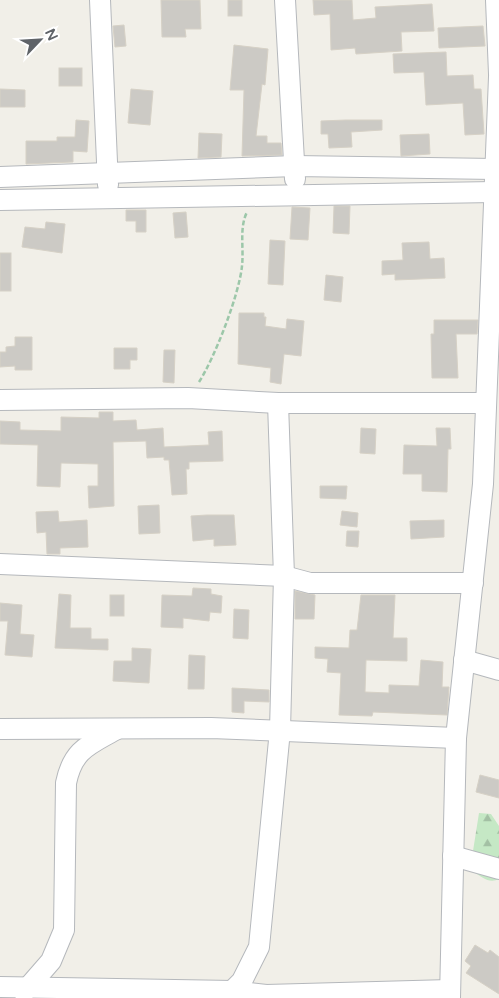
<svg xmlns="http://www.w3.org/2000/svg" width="499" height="998" font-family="'Varela Round',sans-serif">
	<defs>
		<pattern id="forest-firs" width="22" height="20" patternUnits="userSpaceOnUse" patternTransform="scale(1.25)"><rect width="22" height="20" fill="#c5e8c5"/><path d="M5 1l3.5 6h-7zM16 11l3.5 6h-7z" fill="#a3c0a4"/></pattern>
	</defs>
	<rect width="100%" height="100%" fill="#f1efe8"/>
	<!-- forest -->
	<path fill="url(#forest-firs)" d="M479,813l12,1 8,12v53c-10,5 -17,-2 -25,-7l-1,-21z"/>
	<!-- building -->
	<g fill="#cccac5" stroke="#d6d1c6">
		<polygon points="161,0 200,0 201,29 185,29 186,37 162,37"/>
		<rect x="228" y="0" width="14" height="16"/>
		<polygon points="313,0 352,0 353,20 376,18 375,7 432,4 434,31 401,32 402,51 356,54 355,48 331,50 330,14 314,15"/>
		<polygon points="124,25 126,46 115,47 113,26"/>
		<polygon points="483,26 485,46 439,48 438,28"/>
		<polygon points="234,45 268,49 265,85 262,84 256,136 267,136 267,143 281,143 282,155 242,156 244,90 230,90"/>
		<polygon points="446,52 447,76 473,75 474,89 481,89 484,134 465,135 463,103 426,105 424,72 394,73 393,54"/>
		<rect x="59" y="68" width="23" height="18"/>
		<polygon points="0,89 25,90 25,107 0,107"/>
		<polygon points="131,89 153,91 150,125 128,123"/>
		<polygon points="76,120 89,121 87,152 73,151 73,162 26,164 26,141 57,141 57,137 75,137"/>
		<polygon points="346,120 382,120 382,130 351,132 352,147 329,148 328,134 321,134 321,121"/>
		<polygon points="199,133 222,134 221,157 198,158"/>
		<polygon points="429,134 430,154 401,156 400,135"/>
		<polygon points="334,206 350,206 349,234 333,233"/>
		<polygon points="292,207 310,208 308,240 290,239"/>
		<polygon points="126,210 146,210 146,232 136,232 136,221 126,221"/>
		<polygon points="186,212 188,237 175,238 173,213"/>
		<polygon points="46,222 65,224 62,253 22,247 25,227 45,229"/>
		<polygon points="270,240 285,241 283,285 268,284"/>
		<polygon points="429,242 430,259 444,258 445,278 395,280 395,274 382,275 382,261 403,260 402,243"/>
		<rect x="0" y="253" width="11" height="38"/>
		<polygon points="326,275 343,277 341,302 324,300"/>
		<polygon points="239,313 264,313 264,317 266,317 265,326 286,329 287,319 304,321 301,356 284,354 281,384 270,382 271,368 238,364"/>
		<polygon points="434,320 478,320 477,334 456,334 458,378 432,378 431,334 434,334"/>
		<polygon points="15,337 32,337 32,370 15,370 15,366 0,367 0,352 6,352 6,347 15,346"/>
		<polygon points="114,348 137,348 137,360 130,360 130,369 114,369"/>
		<polygon points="164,350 175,350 174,383 163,382"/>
		<polygon points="99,412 113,412 113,421 136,420 137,430 163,428 164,447 209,445 208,432 222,431 223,461 189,462 189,469 186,469 187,494 172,495 169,460 164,460 164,457 147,458 146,441 113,442 114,506 89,508 88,486 98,486 98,464 61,463 60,487 37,486 38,445 0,444 0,421 20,422 20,430 61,431 61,417 99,418"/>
		<polygon points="361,428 376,429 375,454 360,453"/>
		<polygon points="436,428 450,428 451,449 448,449 447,492 422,491 422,474 403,474 404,445 437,446"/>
		<polygon points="320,486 347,486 346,499 320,498"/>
		<polygon points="159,505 160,533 139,534 138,506"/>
		<polygon points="58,511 59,522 87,520 88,547 60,548 60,554 47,554 46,532 37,533 36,512"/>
		<polygon points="342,511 358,513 357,527 340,525"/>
		<polygon points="207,515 234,515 236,545 214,546 214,539 193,541 191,516"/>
		<polygon points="444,520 444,537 411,539 410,521"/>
		<polygon points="347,531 359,531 358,547 346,546"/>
		<polygon points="193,588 211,589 211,594 222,596 221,613 210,612 209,621 183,618 183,628 161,627 162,595 192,596"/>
		<polygon points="295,591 315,595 314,619 295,619"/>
		<polygon points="59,594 71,595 70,628 91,628 91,639 108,639 108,650 55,648"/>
		<rect x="110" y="595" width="14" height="21"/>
		<polygon points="361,595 395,595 393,638 407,638 407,661 366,660 365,692 389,693 389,685 419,686 421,660 443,662 442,687 449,687 447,715 373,712 372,716 339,715 341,673 327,672 328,659 315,658 315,647 349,648 350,630 357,630"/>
		<polygon points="0,603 22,605 20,634 34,635 32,657 5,655 8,621 0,621"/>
		<polygon points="234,609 249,610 248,639 233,638"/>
		<polygon points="132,648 151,649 149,683 113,681 114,661 132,661"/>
		<polygon points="189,655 205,656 204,689 188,689"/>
		<polygon points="232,688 269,690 269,702 244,701 244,713 232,712"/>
		<polygon points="480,775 499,780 499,798 476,792"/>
		<polygon points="475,945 488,953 490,950 499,957 499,994 466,973 471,966 465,961"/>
	</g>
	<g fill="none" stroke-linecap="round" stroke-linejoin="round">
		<defs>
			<g id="minor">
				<polyline points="100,0 108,185"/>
				<polyline points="285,0 295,179"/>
				<polyline points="496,0 499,74"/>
				<polyline points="0,177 295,166 495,169"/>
				<polyline points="0,200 494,192"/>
				<polyline points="0,400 188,398 278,403 484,403"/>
				<polyline points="0,564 284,576 310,583 473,583"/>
				<polyline points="464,660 499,670"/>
				<polyline points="0,729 211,728 456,738"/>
				<polyline points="453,856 499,869"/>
				<polyline points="0,987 233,991 266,995 450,990"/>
				<path d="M24,992l27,-31 13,-31 2,-147c7,-34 23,-38 51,-54"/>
				<polyline points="225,998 242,981 259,947 280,730 284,576 278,403"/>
				<polyline points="450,998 456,738 483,484 499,77"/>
			</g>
		</defs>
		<!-- minor casing -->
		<use href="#minor" stroke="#b5b8bc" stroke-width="22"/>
		<!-- path -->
		<path stroke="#9cc7a9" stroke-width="2.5" stroke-dasharray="5 2.5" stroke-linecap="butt" d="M199,382c16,-25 40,-87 43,-116 2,-18 -3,-38 5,-54"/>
		<!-- minor -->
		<use href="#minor" stroke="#fff" stroke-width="20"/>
	</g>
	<!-- north arrow -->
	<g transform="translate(40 40) rotate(65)" stroke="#ffffff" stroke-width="4" paint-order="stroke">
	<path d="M0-4L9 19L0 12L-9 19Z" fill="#5f6368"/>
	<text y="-8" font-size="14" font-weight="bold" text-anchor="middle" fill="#5f6368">N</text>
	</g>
</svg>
